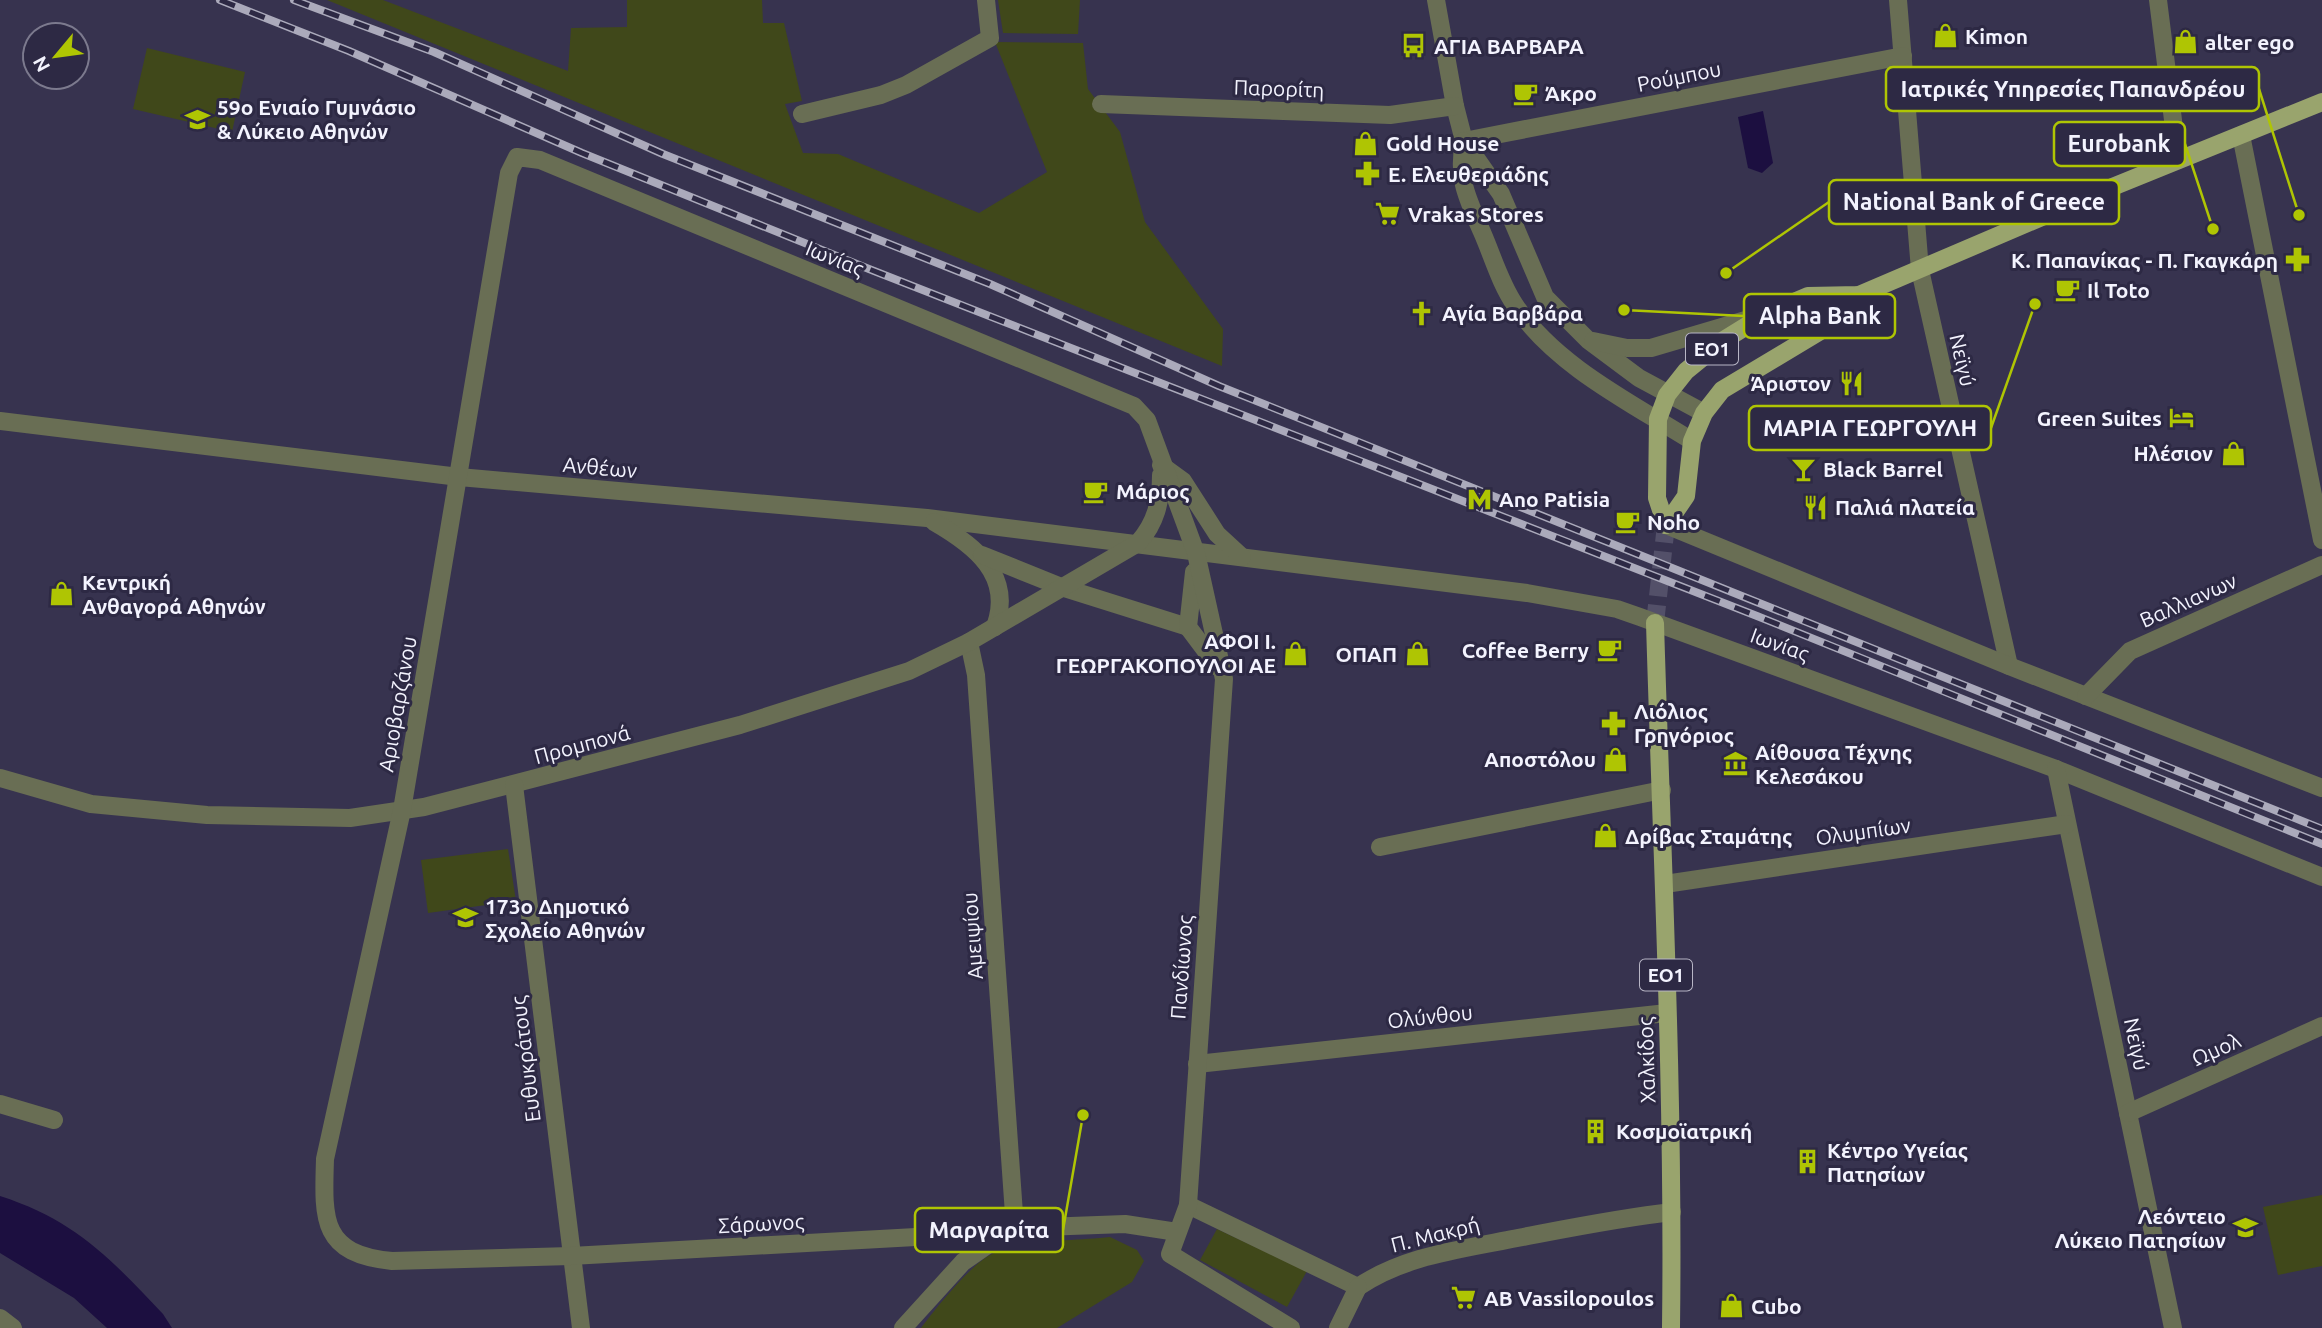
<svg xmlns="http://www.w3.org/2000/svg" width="2322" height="1328" font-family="Ubuntu,sans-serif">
	<rect width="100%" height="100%" fill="#37334f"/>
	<!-- green -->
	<g fill="#40481a">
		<polygon points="327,0 383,0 568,71 571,28 627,27 627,0 762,0 763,23 784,23 802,101 785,104 803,153 838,154 979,213 1047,172 995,42 1083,43 1088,89 1120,132 1145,222 1223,329 1222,366"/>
		<polygon points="998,0 1080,0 1078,34 1003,33"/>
		<polygon points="147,48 245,72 232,132 133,109"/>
		<polygon points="508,849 516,901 428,913 421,860"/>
		<polygon points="2322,1195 2322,1266 2278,1275 2263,1207"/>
		<polygon points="1217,1229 1307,1271 1287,1307 1200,1260"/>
		<path d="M1110,1237l27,13 7,11 -12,21 -75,46h-136c14,-19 51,-65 71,-74 31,-15 84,-13 118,-17z"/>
	</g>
	<!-- water -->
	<g fill="#1c0f40">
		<polygon points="1763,111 1773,163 1762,173 1748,168 1738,117"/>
		<path d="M0,1196c75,24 111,63 163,118l9,14h-65l-33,-30 -74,-45z"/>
	</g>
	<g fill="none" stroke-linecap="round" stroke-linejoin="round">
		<!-- major-tunnel -->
		<polyline stroke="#535069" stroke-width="18" stroke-dasharray="18 9" stroke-linecap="butt" points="1655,623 1666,525"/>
		<!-- minor -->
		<g stroke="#696e54" stroke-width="18">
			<polyline points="1436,0 1455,106 1464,141 1501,194 1545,297 1588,340 1639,378 1704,413"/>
			<polyline points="1898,0 1920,270 2009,666"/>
			<polyline points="2158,0 2178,160"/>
			<polyline points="1101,104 1390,115 1455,106"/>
			<polyline points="802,114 881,95 906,85 990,38 986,0"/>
			<polyline points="2241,135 2322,540"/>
			<polyline points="1464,141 1903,56"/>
			<path d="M1464,141c-7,39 3,56 18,91 11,25 18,51 33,73 39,60 118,99 177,136"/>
			<polyline points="1593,341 1627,348 1651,348 1756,317"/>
			<polyline points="0,421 459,477 927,518 1527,593 1617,609 1640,617 2056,769 2322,877"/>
			<polyline points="1161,465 1183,481 1217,534 1242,557"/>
			<path d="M934,522c40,23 80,53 61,105"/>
			<polyline points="1666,525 2009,666 2322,788"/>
			<polyline points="982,555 1064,588 1188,627"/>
			<polyline points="1194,572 1188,627 1218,667"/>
			<polyline points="969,642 976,675 1015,1228"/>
			<polyline points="2086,696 2130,651 2322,565"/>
			<polyline points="2056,769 2173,1328"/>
			<path d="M0,778l91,26 116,11 143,3 74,-11 316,-82 169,-54 60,-29 169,-99c18,-20 23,-42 23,-68"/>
			<polyline points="514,785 581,1328"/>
			<polyline points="1380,847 1662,790"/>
			<polyline points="1665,884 2067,824"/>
			<polyline points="1197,1064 1667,1013"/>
			<polyline points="0,1104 54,1120"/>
			<polyline points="2128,1113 2322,1026"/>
			<polyline points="1188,1205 1358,1287"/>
			<path d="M1177,1232l-52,-8 -110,4 -9,4 -435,24 -179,5c-71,-7 -69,-41 -67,-102l77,-349 107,-637 8,-16 23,3 594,246 13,14 49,133 28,126 -36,526 -18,49 121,74"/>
			<path d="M1358,1287c46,-31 100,-37 154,-48 53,-10 106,-21 160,-27"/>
			<polyline points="0,1318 13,1328"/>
			<polyline points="903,1328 963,1262 1006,1232"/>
			<polyline points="1338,1328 1358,1287"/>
		</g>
		<!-- major -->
		<g stroke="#99a46d" stroke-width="18">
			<polyline points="1666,525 1657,498 1658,419 1667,395 1686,371 1724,340 1766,314 1808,296 1859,295 2105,190 2322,102"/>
			<polyline points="1666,525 1686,496 1692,441 1704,413 1722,390 1822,330 1859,295"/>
			<path d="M1655,623c7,235 19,470 16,705"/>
		</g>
		<defs>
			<g id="rail">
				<polyline points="220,0 349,51 582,153 869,269 1757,616 2322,844"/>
				<polyline points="294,0 434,52 663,154 990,284 1219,386 2322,829"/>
			</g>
		</defs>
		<!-- rail casing -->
		<use href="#rail" stroke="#abaabb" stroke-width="8"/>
		<!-- rail -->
		<use href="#rail" stroke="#2d2944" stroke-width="5" stroke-dasharray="16" stroke-linecap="butt"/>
	</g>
	<!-- icons -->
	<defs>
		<symbol id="shop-bare" viewBox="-9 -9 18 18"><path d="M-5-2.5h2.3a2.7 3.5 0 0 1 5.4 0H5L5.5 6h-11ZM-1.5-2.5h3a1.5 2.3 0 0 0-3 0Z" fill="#afc503" stroke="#2d2944" stroke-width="2.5" paint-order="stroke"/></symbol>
		<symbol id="bus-bare" viewBox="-9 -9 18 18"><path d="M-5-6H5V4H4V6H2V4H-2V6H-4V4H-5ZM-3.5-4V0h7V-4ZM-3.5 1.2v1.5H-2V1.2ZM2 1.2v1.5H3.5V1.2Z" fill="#afc503" stroke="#2d2944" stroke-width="2.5" paint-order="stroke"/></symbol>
		<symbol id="cafe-bare" viewBox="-9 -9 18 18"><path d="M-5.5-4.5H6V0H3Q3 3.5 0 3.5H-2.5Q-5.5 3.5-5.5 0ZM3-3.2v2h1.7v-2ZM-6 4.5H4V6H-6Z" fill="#afc503" stroke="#2d2944" stroke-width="2.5" paint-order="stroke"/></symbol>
		<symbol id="school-bare" viewBox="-9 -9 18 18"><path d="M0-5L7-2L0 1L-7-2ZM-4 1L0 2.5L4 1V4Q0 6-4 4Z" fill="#afc503" stroke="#2d2944" stroke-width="2.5" paint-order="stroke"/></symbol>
		<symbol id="pharmacy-bare" viewBox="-9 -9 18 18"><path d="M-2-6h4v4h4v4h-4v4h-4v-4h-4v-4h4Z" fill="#afc503" stroke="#2d2944" stroke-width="2.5" paint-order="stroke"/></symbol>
		<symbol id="supermarket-bare" viewBox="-9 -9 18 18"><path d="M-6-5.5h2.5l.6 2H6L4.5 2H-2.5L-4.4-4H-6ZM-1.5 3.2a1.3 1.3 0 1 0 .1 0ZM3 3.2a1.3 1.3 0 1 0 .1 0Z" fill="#afc503" stroke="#2d2944" stroke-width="2.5" paint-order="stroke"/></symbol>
		<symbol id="church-bare" viewBox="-9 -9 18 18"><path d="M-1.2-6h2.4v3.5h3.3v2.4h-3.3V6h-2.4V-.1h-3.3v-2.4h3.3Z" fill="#afc503" stroke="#2d2944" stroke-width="2.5" paint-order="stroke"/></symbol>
		<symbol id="restaurant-bare" viewBox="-9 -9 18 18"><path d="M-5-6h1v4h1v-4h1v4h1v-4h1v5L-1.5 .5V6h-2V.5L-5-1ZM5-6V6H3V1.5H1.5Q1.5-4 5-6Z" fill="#afc503" stroke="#2d2944" stroke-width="2.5" paint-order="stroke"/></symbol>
		<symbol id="hotel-bare" viewBox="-9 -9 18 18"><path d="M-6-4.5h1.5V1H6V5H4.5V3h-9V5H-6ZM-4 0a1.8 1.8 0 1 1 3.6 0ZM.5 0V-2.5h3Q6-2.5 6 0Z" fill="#afc503" stroke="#2d2944" stroke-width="2.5" paint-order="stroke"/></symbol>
		<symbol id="bar-bare" viewBox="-9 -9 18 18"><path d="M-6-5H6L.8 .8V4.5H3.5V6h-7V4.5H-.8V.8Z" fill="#afc503" stroke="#2d2944" stroke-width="2.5" paint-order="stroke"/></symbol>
		<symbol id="metro-bare" viewBox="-9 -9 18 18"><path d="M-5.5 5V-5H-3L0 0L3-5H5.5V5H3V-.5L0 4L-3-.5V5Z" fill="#afc503" stroke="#2d2944" stroke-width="2.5" paint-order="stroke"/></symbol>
		<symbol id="museum-bare" viewBox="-9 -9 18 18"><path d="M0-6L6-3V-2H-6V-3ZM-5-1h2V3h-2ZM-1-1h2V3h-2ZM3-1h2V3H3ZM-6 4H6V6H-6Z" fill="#afc503" stroke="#2d2944" stroke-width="2.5" paint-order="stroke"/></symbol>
		<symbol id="building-bare" viewBox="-9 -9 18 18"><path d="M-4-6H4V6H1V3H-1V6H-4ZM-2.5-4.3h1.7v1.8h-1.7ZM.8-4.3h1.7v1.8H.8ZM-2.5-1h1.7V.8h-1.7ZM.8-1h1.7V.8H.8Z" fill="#afc503" stroke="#2d2944" stroke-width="2.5" paint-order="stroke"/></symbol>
	</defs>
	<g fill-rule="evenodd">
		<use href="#shop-bare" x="1928" y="18" width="35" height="35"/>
		<use href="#shop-bare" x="2168" y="24" width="35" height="35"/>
		<use href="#bus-bare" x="1396" y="28" width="35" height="35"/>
		<use href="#cafe-bare" x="1508" y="76" width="35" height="35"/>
		<use href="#school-bare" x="180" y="102" width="35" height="35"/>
		<use href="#shop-bare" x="1348" y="126" width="35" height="35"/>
		<use href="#pharmacy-bare" x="1350" y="156" width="35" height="35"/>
		<use href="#supermarket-bare" x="1370" y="196" width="35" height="35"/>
		<use href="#pharmacy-bare" x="2280" y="242" width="35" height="35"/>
		<use href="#cafe-bare" x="2050" y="272" width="35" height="35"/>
		<use href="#church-bare" x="1404" y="296" width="35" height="35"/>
		<use href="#restaurant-bare" x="1834" y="366" width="35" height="35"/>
		<use href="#hotel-bare" x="2164" y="400" width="35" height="35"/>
		<use href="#shop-bare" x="2216" y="436" width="35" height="35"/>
		<use href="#bar-bare" x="1786" y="452" width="35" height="35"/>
		<use href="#cafe-bare" x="1078" y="474" width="35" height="35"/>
		<use href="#metro-bare" x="1462" y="482" width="35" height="35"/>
		<use href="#restaurant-bare" x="1798" y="490" width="35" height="35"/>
		<use href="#cafe-bare" x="1610" y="504" width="35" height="35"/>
		<use href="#shop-bare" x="44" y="576" width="35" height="35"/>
		<use href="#cafe-bare" x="1592" y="632" width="35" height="35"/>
		<use href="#shop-bare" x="1278" y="636" width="35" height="35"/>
		<use href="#shop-bare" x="1400" y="636" width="35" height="35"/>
		<use href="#pharmacy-bare" x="1596" y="706" width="35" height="35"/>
		<use href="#shop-bare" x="1598" y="742" width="35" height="35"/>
		<use href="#museum-bare" x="1718" y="746" width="35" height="35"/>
		<use href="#shop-bare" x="1588" y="818" width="35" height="35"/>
		<use href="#school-bare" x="448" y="900" width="35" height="35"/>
		<use href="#building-bare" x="1578" y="1114" width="35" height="35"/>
		<use href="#building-bare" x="1790" y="1144" width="35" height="35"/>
		<use href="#school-bare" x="2228" y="1210" width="35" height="35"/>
		<use href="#supermarket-bare" x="1446" y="1280" width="35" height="35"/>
		<use href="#shop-bare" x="1714" y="1288" width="35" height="35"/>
	</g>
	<g text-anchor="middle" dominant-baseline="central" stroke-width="6" stroke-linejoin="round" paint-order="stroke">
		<!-- shield labels -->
		<g fill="#2d2944" stroke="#b8b6c6" stroke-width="2">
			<rect x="1686" y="333.5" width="52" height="31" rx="5"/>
			<rect x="1640" y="959.5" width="52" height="31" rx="5"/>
		</g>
		<g font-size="19" font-weight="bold" fill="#f3f3fe">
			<text x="1712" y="349">ΕΟ1</text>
			<text x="1666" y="975">ΕΟ1</text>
		</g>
		<!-- poi labels -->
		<g font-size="21" font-weight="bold" fill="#f3f3fe" stroke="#2d2944" text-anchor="start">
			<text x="1965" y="36">Kimon</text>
			<text x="2205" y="42">alter ego</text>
			<text x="1434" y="46">ΑΓΙΑ ΒΑΡΒΑΡΑ</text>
			<text x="1545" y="93">Άκρο</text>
			<text x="217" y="107">59ο Ενιαίο Γυμνάσιο<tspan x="217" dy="24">&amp; Λύκειο Αθηνών</tspan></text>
			<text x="1386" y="143">Gold House</text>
			<text x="1388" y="174">Ε. Ελευθεριάδης</text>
			<text x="1408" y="214">Vrakas Stores</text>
			<text x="2278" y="260" text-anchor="end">Κ. Παπανίκας - Π. Γκαγκάρη</text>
			<text x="2087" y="290">Il Toto</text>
			<text x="1442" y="313">Αγία Βαρβάρα</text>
			<text x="1831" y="383" text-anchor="end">Άριστον</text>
			<text x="2162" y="418" text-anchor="end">Green Suites</text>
			<text x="2213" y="453" text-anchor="end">Ηλέσιον</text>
			<text x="1823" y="469">Black Barrel</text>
			<text x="1116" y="491">Μάριος</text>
			<text x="1499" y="499">Ano Patisia</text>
			<text x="1835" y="507">Παλιά πλατεία</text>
			<text x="1647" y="522">Noho</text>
			<text x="82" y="582">Κεντρική<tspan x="82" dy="24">Ανθαγορά Αθηνών</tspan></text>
			<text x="1276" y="641" text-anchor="end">ΑΦΟΙ Ι.<tspan x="1276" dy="24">ΓΕΩΡΓΑΚΟΠΟΥΛΟΙ ΑΕ</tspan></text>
			<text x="1589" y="650" text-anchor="end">Coffee Berry</text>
			<text x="1397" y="654" text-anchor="end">ΟΠΑΠ</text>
			<text x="1634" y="711">Λιόλιος<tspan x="1634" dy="24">Γρηγόριος</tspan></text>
			<text x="1755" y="752">Αίθουσα Τέχνης<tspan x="1755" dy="24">Κελεσάκου</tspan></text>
			<text x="1596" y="759" text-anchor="end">Αποστόλου</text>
			<text x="1625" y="836">Δρίβας Σταμάτης</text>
			<text x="485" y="906">173ο Δημοτικό<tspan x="485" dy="24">Σχολείο Αθηνών</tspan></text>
			<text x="1616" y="1131">Κοσμοϊατρική</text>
			<text x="1827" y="1150">Κέντρο Υγείας<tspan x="1827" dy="24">Πατησίων</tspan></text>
			<text x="2226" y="1216" text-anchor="end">Λεόντειο<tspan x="2226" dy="24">Λύκειο Πατησίων</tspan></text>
			<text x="1484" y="1298">AB Vassilopoulos</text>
			<text x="1751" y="1306">Cubo</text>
		</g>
		<!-- street labels -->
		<g font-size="21" fill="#f3f3fe" stroke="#2d2944">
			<text transform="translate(1679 76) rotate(-11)">Ρούμπου</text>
			<text transform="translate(1279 88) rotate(2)">Παρορίτη</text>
			<text transform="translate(835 258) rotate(22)">Ιωνίας</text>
			<text transform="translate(1963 360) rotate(77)">Νεϊγύ</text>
			<text transform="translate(600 467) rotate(5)">Ανθέων</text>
			<text transform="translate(2188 600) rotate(-24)">Βαλλιανων</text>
			<text transform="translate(1780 644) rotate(20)">Ιωνίας</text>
			<text transform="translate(397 704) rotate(-80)">Αριοβαρζάνου</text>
			<text transform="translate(582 744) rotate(-15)">Προμπονά</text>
			<text transform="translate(1863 831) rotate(-8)">Ολυμπίων</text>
			<text transform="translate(972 936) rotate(-94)">Αμειψίου</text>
			<text transform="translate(1181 967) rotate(-86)">Πανδίωνος</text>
			<text transform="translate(1430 1016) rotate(-6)">Ολύνθου</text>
			<text transform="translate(2137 1044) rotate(78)">Νεϊγύ</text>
			<text transform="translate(2216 1049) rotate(-24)">Ωμολ</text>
			<text transform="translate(525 1059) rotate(-97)">Ευθυκράτους</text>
			<text transform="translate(1646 1060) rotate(-92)">Χαλκίδος</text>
			<text transform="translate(761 1223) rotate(-3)">Σάρωνος</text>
			<text transform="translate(1435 1234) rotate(-14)">Π. Μακρή</text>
		</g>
	</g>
	<!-- callouts -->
	<path fill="none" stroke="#afc503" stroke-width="2.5" d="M2299 215L2259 89M2213 229L2185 144M1726 273L1829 202M1624 310L1744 316M2035 304L1991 428M1083 1115L1063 1230"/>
	<g fill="#afc503" stroke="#2d2944" stroke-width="2.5">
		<circle cx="2299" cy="215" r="7"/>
		<circle cx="2213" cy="229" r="7"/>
		<circle cx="1726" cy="273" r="7"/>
		<circle cx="1624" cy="310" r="7"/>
		<circle cx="2035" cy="304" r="7"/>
		<circle cx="1083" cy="1115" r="7"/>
	</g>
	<g fill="#2d2944" stroke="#afc503" stroke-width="2.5">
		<rect x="1886" y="67" width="373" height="44" rx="7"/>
		<rect x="2054" y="122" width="131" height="44" rx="7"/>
		<rect x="1829" y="180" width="290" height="44" rx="7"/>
		<rect x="1744" y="294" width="151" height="44" rx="7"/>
		<rect x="1749" y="406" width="242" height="44" rx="7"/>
		<rect x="915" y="1208" width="148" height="44" rx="7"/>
	</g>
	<g font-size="23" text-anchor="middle" font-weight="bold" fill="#f3f3fe">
		<text x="2073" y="97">Ιατρικές Υπηρεσίες Παπανδρέου</text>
		<text x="2119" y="152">Eurobank</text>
		<text x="1974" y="210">National Bank of Greece</text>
		<text x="1820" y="324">Alpha Bank</text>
		<text x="1870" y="436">ΜΑΡΙΑ ΓΕΩΡΓΟΥΛΗ</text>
		<text x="989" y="1238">Μαργαρίτα</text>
	</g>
	<!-- north arrow -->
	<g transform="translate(56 56) rotate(241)"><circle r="33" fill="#2d2944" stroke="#7c7a8e" stroke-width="2"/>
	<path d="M0-5L12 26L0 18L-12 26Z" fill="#afc503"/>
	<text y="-10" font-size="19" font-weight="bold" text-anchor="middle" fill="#f3f3fe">N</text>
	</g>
</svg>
